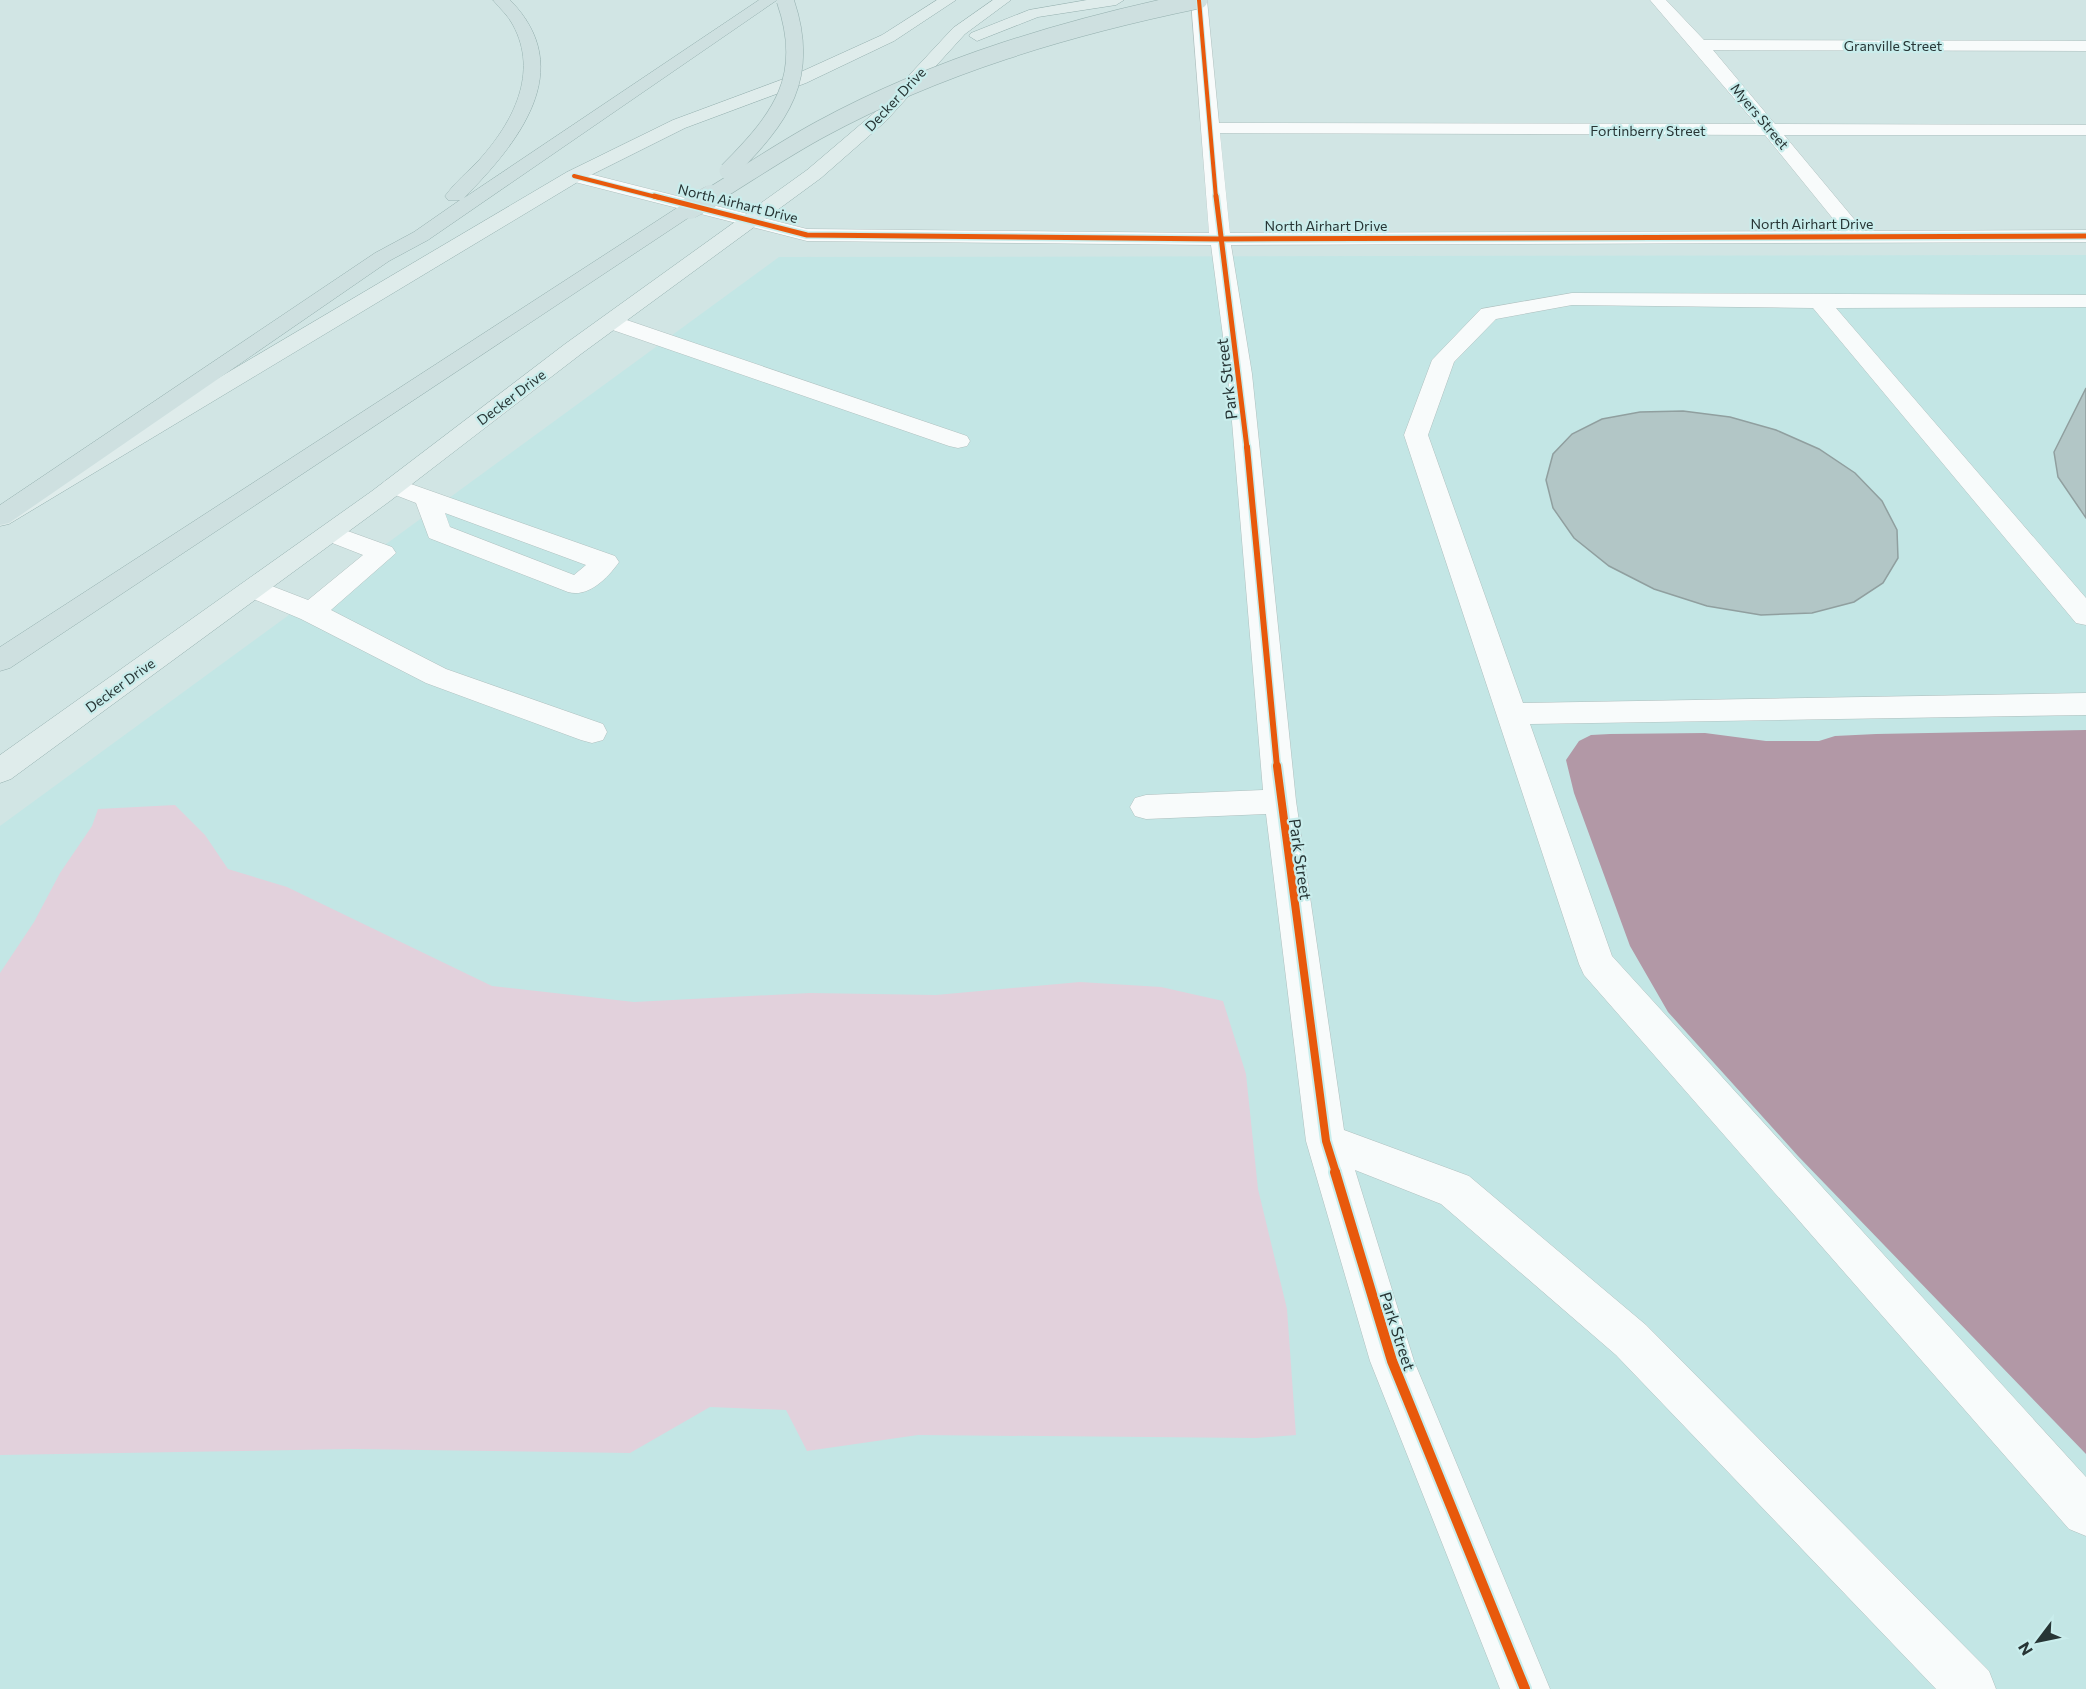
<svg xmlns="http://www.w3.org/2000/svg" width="2086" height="1689" font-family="Commissioner,sans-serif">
	<rect width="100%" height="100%" fill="#d1e5e4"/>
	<!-- built -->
	<polygon fill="#c3e6e5" points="2086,255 2086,1689 0,1689 0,826 779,257"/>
	<!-- green -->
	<polygon fill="#e2d1dc" points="175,805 205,835 228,869 287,887 492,986 634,1002 810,993 936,995 1080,982 1161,987 1223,1001 1246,1074 1258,1189 1287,1309 1296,1435 1256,1438 918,1435 807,1451 786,1410 710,1407 630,1453 352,1449 0,1455 0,973 34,922 60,873 92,826 98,809"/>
	<!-- water -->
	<polygon fill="#b298a6" points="2086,730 2086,1454 1798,1156 1668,1012 1630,946 1574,793 1566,760 1579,741 1591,735 1610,734 1705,733 1766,741 1819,741 1835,736 1876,734"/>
	<!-- building -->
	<g fill="#b2c6c6" stroke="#909f9f" stroke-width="1.5">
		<polygon points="2086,388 2086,518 2058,477 2054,452"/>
		<polygon points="1683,411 1730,417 1776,430 1819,449 1855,473 1882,501 1897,530 1898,558 1883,583 1854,602 1812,613 1761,615 1707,606 1654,589 1609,566 1574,538 1553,508 1546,480 1553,454 1572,434 1602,419 1640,412"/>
	</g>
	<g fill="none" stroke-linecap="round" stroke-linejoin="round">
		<defs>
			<g id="minor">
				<path d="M1191,0h16l12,123 537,1 -106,-124h16l38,40 382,1v10l-373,-1 62,74 311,1v10h-302l80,96 222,-1v12l-855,3 21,129 44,427 48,329 125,46 177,149 343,346 7,18h-60l-320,-334 -175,-151 -86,-34 59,191 136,328h-50l-130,-328 -64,-220 -40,-327 -120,5 -11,-3 -5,-9 5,-9 11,-3 117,-5 -35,-416 -17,-129 -404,-4 -240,-61 -2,-4 9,-6 233,59 402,4zM1220,133l545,2 78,96 -613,2z"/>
				<polygon points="1572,293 2086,295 2086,307 1836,308 2086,598 2086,625 2076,623 1813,308 1572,305 1496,319 1454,362 1428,435 1523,703 2086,693 2086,715 1530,724 1612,956 2086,1477 2086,1536 2069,1529 1584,975 1579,964 1404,435 1432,360 1481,309"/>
				<polygon points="612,315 967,436 970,441 967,446 958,448 949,446 604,327 601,322 604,317"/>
				<path d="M394,478l221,78 4,6c-11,16 -31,36 -51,30l-139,-54 -13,-35 -31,-12 -4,-5 4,-5zM445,513l141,52 -12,10 -124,-48z"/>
				<polygon points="331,525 392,547 396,553 331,610 446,669 603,724 607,732 603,740 592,743 581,740 426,683 301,619 244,595 240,589 244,583 254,580 264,583 308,600 363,555 322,539 318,533 322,527"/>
			</g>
			<g id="major">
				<polygon points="937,0 956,0 894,41 806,83 685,128 581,180 9,524 0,526 0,507 567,172 673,120 794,75 882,35"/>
				<polygon points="993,0 1011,0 965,34 886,121 821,178 581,354 390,501 11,779 0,783 0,755 372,491 565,344 807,170 874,113 953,28"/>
				<polygon points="1087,0 1124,0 1116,5 1038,17 977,41 969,36 971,33 1029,10"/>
			</g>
			<g id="highway">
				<path d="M493,0h17c69,70 7,144 -46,198l295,-198h18l-349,240 -39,21 -380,262 -9,2v-20l375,-252 39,-21 46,-32h-12l-3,-4c10,-14 24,-25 35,-37 33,-37 59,-86 33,-134 -5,-10 -13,-16 -20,-25z"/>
				<polygon points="690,202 697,204 700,208 697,212 10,668 0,671 0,647 683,204"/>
			</g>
		</defs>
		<!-- minor casing -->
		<use href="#minor" stroke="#b0c0bf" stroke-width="1"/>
		<!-- major casing -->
		<use href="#major" stroke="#95b0af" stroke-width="1"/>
		<!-- highway casing -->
		<use href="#highway" stroke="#95b0af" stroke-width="1"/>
		<!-- minor -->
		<use href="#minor" fill="#f8fbfb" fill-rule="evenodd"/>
		<!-- major -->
		<use href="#major" fill="#dfeceb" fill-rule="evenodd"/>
		<!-- highway -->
		<use href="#highway" fill="#cee0e0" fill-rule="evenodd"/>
		<defs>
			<g id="highway-bridge-far1">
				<path d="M728,171c53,-53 84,-94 57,-171"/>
				<path d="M708,198c38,-23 74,-48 113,-69 118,-64 247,-102 378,-129"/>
			</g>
			<polyline id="highway-bridge" points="690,208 711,196"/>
		</defs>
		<!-- highway-bridge-far1 casing -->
		<use href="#highway-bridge-far1" stroke="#95b0af" stroke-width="18" stroke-linecap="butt"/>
		<!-- highway-bridge casing -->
		<use href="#highway-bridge" stroke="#95b0af" stroke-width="22" stroke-linecap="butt"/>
		<!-- highway-bridge-far1 -->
		<use href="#highway-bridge-far1" stroke="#cee0e0" stroke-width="17"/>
		<!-- highway-bridge -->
		<use href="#highway-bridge" stroke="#cee0e0" stroke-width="22"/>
		<defs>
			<g id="cycleway-far4">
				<polyline points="1199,0 1216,198"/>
				<polyline points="574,176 660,198"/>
			</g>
			<g id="cycleway-far3">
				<polyline points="654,196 807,235 1220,239 2086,236"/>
				<polyline points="1216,196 1247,448"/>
			</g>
			<polyline id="cycleway-far2" points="1247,447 1277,767"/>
			<polyline id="cycleway-far1" points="1277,766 1326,1141 1336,1173"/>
			<polyline id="cycleway" points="1335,1172 1392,1361 1525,1689"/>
		</defs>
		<!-- cycleway-far4 casing -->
		<use href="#cycleway-far4" stroke="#c9edec" stroke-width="6"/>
		<!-- cycleway-far3 casing -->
		<use href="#cycleway-far3" stroke="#c9edec" stroke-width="8"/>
		<!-- cycleway-far2 casing -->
		<use href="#cycleway-far2" stroke="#c9edec" stroke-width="9"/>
		<!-- cycleway-far1 casing -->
		<use href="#cycleway-far1" stroke="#c9edec" stroke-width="12"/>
		<!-- cycleway casing -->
		<use href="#cycleway" stroke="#c9edec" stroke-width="14"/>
		<!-- cycleway-far4 -->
		<use href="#cycleway-far4" stroke="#e8590c" stroke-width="4"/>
		<!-- cycleway-far3 -->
		<use href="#cycleway-far3" stroke="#e8590c" stroke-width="5"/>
		<!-- cycleway-far2 -->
		<use href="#cycleway-far2" stroke="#e8590c" stroke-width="6"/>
		<!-- cycleway-far1 -->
		<use href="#cycleway-far1" stroke="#e8590c" stroke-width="8"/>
		<!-- cycleway -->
		<use href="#cycleway" stroke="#e8590c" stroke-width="10"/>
	</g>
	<g text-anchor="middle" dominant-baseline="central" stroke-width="4.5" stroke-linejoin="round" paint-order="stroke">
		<!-- far-street labels -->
		<g font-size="14" fill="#273535" stroke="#c9edec">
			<text x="1893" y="45">Granville Street</text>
			<text transform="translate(895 99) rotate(-47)">Decker Drive</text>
			<text transform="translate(1760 116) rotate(50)">Myers Street</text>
			<text x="1648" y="130">Fortinberry Street</text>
			<text transform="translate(738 203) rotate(14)">North Airhart Drive</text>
			<text x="1812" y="223">North Airhart Drive</text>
			<text x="1326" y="225">North Airhart Drive</text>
			<text transform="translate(511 397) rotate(-37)">Decker Drive</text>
			<text transform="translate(120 685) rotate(-36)">Decker Drive</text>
		</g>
		<!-- street labels -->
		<g font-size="16" fill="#273535" stroke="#c9edec">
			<text transform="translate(1226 379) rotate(-97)">Park Street</text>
			<text transform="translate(1301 859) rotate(82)">Park Street</text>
			<text transform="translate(1398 1331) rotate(72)">Park Street</text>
		</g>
	</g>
	<!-- north arrow -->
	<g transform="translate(2038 1641) rotate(238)" stroke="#c9edec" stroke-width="4.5" paint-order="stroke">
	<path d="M0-4.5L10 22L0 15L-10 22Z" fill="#273535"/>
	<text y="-9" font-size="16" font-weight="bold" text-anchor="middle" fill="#273535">N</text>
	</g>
</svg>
